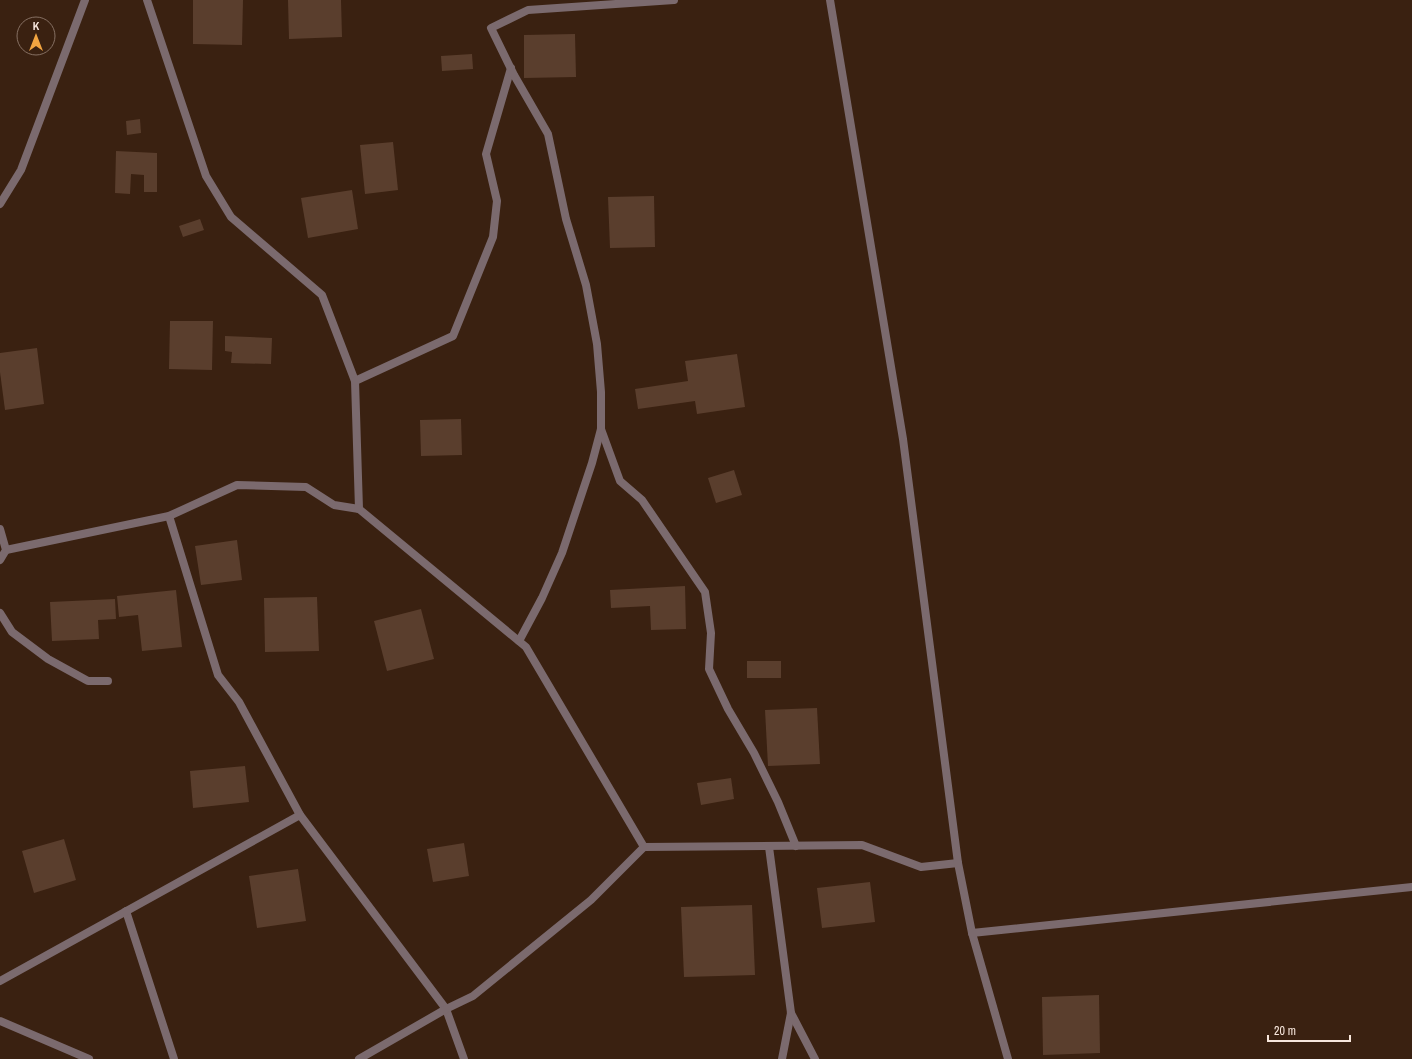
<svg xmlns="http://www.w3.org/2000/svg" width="1412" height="1059" font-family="'Archivo Narrow',sans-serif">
	<rect width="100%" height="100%" fill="#3a2111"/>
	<!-- building -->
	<g fill="#5a3e2d">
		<polygon points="193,0 243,0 242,45 193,44"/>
		<polygon points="288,0 341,0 342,37 289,39"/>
		<polygon points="575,34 576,77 524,78 524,35"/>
		<polygon points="472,54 473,69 442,71 441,56"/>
		<polygon points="140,119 141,133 127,135 126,121"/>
		<polygon points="393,142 398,190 365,194 360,145"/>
		<polygon points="116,151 157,153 157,192 144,192 144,175 131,174 130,194 115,193"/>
		<polygon points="352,190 358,229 308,238 301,198"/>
		<polygon points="654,196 655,247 610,248 608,197"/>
		<polygon points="200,219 204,230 183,237 179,226"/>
		<polygon points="170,321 213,321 212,370 169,369"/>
		<polygon points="225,336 272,338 271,364 231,363 232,352 225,351"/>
		<polygon points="37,348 44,404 5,410 0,372 0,353"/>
		<polygon points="737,354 745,407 697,414 695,401 638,409 635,389 688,381 685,361"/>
		<polygon points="461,419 462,455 421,456 420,420"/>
		<polygon points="734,470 742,495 716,503 708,478"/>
		<polygon points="237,540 242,580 201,585 195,546"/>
		<polygon points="685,586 686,629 651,630 650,606 611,608 610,590"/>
		<polygon points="176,590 182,647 142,651 138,615 119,617 117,596"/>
		<polygon points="317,597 319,651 265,652 264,598"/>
		<polygon points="115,599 116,619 98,620 99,639 52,641 50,602"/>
		<polygon points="421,609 434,659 387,671 374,621"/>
		<rect x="747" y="661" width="34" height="17"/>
		<polygon points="817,708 820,764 768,766 765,710"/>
		<polygon points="245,766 249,802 193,808 190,771"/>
		<polygon points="731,778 734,799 701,805 697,783"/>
		<polygon points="64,839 76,880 34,893 22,851"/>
		<polygon points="464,843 469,876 433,882 427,849"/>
		<polygon points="298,869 306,921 257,928 249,876"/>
		<polygon points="870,882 875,922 822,928 817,888"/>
		<polygon points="752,905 755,975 684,977 681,907"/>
		<polygon points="1099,995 1100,1053 1043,1055 1042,997"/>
	</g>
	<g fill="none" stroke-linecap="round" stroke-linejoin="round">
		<!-- minor -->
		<g stroke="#7b6a6e" stroke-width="8">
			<polyline points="147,0 206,176 231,217 322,295 355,381 359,509"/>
			<polyline points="0,204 21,170 85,0"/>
			<polyline points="355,381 453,336 493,237 497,201 486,154 511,68"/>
			<polyline points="601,429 620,481 642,500 705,592 711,633 709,669 728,709 754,753 778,802 796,846"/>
			<polyline points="169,516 218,675 239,702 300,815 446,1009 464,1059"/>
			<polyline points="0,529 6,550 0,560"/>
			<polyline points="6,550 169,516 237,485 306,487 334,505 359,509 526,647 644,847"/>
			<polyline points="0,613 12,632 48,659 88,681 108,681"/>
			<polyline points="519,641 542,598 562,553 592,463 601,429 601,392 597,344 586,285 566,219 548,134 514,75 491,28 528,10 674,0"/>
			<polyline points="769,847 791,1013 782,1059"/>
			<polyline points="126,911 174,1059"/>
			<polyline points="0,981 300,815"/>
			<polyline points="791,1013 815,1059"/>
			<polyline points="0,1021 89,1059"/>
			<polyline points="359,1059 446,1009 473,996 591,900 644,847 862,845 921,867 958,863"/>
		</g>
		<!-- tertiary -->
		<g stroke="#7b6a6e" stroke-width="8">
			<polyline points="830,0 903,439 958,863 972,933 1008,1059"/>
			<polyline points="972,933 1412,887"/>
		</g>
	</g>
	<!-- north arrow -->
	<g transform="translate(36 36)"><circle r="19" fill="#3a2111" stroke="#867063"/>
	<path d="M0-3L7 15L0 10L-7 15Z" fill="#f2a541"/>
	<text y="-6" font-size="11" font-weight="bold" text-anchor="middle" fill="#f8e7dd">K</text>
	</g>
	<!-- scale -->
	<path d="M1268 1035v6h82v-6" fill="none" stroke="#f8e7dd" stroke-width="2"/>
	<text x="1274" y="1035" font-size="12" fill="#f8e7dd" stroke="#3a2111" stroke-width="3" paint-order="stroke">20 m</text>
</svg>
